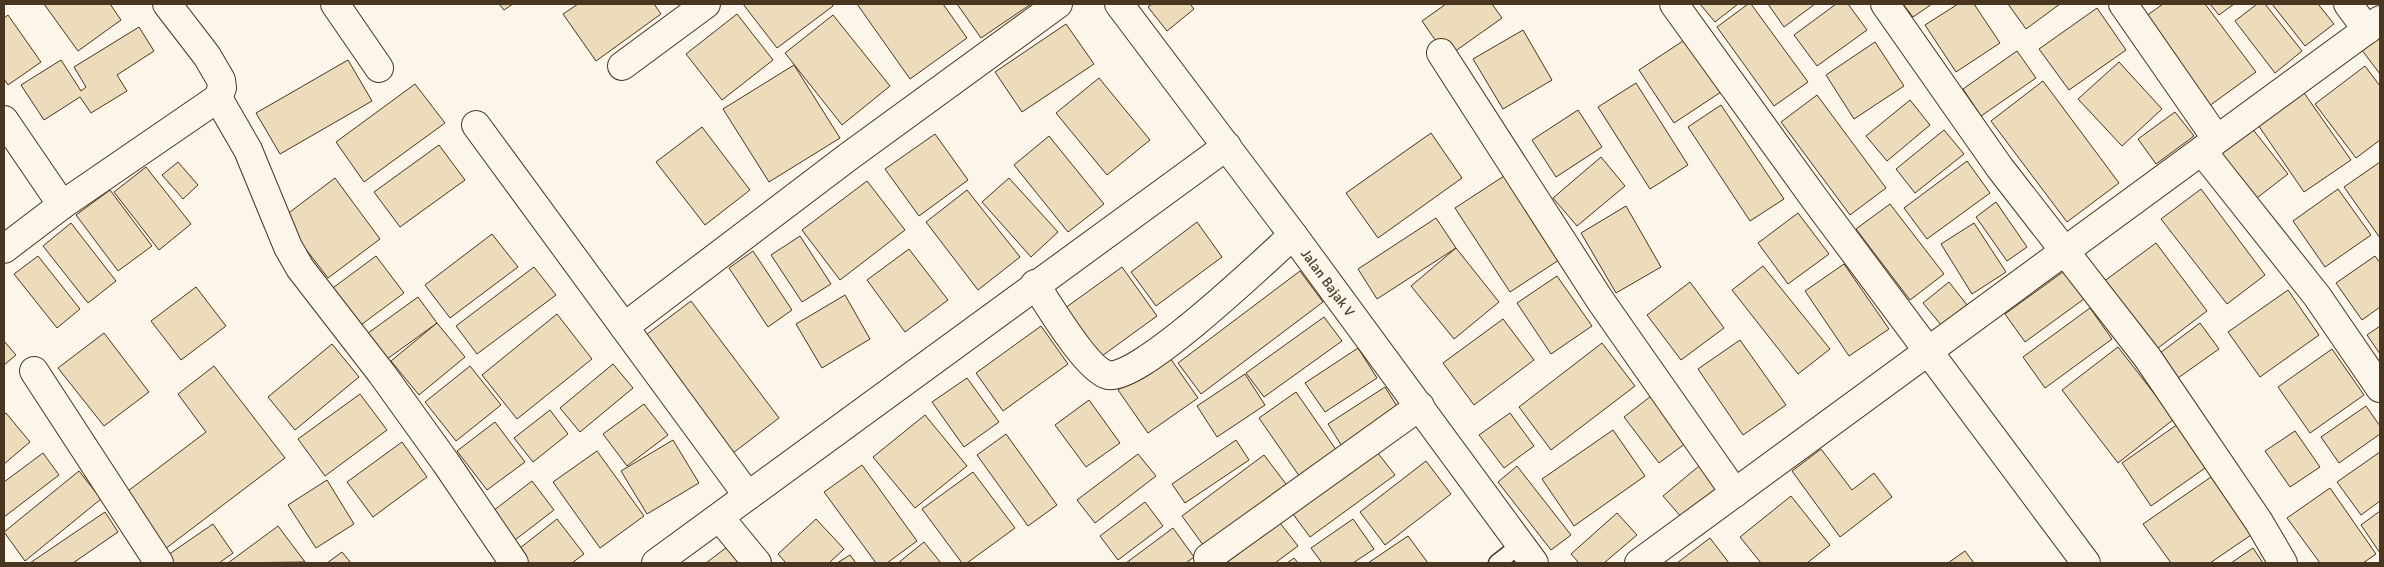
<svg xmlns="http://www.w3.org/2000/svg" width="2384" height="567" font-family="Signika,sans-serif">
	<rect width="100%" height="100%" fill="#fbf6e9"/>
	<!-- building -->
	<g fill="#ecdcbc" stroke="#4a3520">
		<polygon points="44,4 110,4 121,20 78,51"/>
		<polygon points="499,4 513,4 504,10"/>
		<polygon points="578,4 654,4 661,14 596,61 563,14"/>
		<polygon points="743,4 832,4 833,6 777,48"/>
		<polygon points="857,4 943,4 967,38 910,79"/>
		<polygon points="957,4 1031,4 981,38"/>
		<polygon points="1152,4 1190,4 1194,9 1167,31 1148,7"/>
		<polygon points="1446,4 1492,4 1502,18 1447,57 1422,21"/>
		<polygon points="1700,4 1738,4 1715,22"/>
		<polygon points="1748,4 1751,4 1808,82 1774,106 1717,27"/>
		<polygon points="1768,4 1815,4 1784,27"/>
		<polygon points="1836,4 1848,4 1867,30 1817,66 1794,35"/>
		<polygon points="1903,4 1932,4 1913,17"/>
		<polygon points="1958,4 1974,4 2000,43 1956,72 1925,25"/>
		<polygon points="2008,4 2060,4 2026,29"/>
		<polygon points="2163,4 2205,4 2256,72 2205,109 2139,21"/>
		<polygon points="2210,4 2234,4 2219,15"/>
		<polygon points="2257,4 2265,4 2302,51 2275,73 2235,21"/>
		<polygon points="2272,4 2318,4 2334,24 2305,46"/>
		<polygon points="2097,8 2126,50 2069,90 2039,49"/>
		<polygon points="737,14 773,60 722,100 686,54"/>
		<polygon points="8,15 41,62 8,85 4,79 4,18"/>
		<polygon points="833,15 890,86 842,125 785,53"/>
		<polygon points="1066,24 1094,64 1022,112 995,72"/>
		<polygon points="139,27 154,51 117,75 127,91 91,113 80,97 44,120 21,85 61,60 81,91 86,87 74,67"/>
		<polygon points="1523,30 1552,80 1503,109 1473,59"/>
		<polygon points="2380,34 2380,74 2358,45"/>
		<polygon points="1686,39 1721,92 1674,123 1639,70"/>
		<polygon points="1875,42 1904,86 1854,119 1826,75"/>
		<polygon points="2017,51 2036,78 1981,116 1963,89"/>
		<polygon points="348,60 372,101 280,154 256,113"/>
		<polygon points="2119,62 2162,109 2122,146 2078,99"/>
		<polygon points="794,65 840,138 769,182 723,109"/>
		<polygon points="2365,66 2380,86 2380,140 2356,158 2315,104"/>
		<polygon points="1099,78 1150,140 1107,175 1056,113"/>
		<polygon points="2043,81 2119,183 2067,222 1991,121"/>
		<polygon points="1636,83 1688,165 1650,189 1598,107"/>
		<polygon points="415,84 445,123 364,182 336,142"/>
		<polygon points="2302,90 2351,160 2304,192 2256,122"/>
		<polygon points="1817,95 1886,188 1850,215 1781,122"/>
		<polygon points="1910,100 1930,125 1887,161 1866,136"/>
		<polygon points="1721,105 1784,199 1750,221 1688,127"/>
		<polygon points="1578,110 1602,147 1556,177 1532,140"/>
		<polygon points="2175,112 2194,136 2156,164 2138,139"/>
		<polygon points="702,127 750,190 705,225 656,162"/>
		<polygon points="2251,127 2288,174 2249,204 2213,157"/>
		<polygon points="1944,130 1964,154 1915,193 1896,169"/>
		<polygon points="1431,133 1462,178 1378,238 1346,193"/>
		<polygon points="935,134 968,180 919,216 885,169"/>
		<polygon points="1049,136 1104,204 1068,232 1014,165"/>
		<polygon points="439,145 465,180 400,227 374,192"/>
		<polygon points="1601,157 1625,186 1577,226 1553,198"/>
		<polygon points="1967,161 1990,193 1927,239 1904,208"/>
		<polygon points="178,162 198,185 183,199 162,175"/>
		<polygon points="2380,162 2380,238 2344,187"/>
		<polygon points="146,167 191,224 159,250 114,192"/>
		<polygon points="1504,176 1559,260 1510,292 1455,208"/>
		<polygon points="335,178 380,239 328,278 282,218"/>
		<polygon points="1009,178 1058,232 1031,257 982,202"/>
		<polygon points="867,181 905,230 840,280 802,230"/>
		<polygon points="2201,189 2265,275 2227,304 2161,219"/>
		<polygon points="2338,189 2371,235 2325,267 2293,221"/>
		<polygon points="110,190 152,246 118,271 76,215"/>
		<polygon points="967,190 1020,257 978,290 926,222"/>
		<polygon points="1996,202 2027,247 2007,261 1976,217"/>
		<polygon points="1890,204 1944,274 1910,300 1856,229"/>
		<polygon points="1626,206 1661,267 1616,293 1581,233"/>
		<polygon points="1798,213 1829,254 1788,284 1758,243"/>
		<polygon points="1436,218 1456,248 1377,299 1358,269"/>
		<polygon points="1197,222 1222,257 1156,306 1131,272"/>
		<polygon points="71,223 116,281 88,303 43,246"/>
		<polygon points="1974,223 2006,272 1972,294 1941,244"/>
		<polygon points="492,234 518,267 450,318 425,285"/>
		<polygon points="800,236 831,284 802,302 771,255"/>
		<polygon points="2156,243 2207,311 2154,351 2103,282"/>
		<polygon points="1456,248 1499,302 1454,339 1411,286"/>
		<polygon points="909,249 948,300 905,332 867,280"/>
		<polygon points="753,251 792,310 768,327 729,268"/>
		<polygon points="38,256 80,309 57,328 14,274"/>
		<polygon points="376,256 404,293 354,330 326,293"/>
		<polygon points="2375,256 2380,263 2380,307 2362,320 2336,283"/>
		<polygon points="1844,264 1889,329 1849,356 1805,291"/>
		<polygon points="1763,266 1830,349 1798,374 1732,290"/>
		<polygon points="534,267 556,295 477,354 456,326"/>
		<polygon points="1122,267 1157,316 1095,361 1061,311"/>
		<polygon points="2067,269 2088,296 2025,342 2005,314"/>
		<polygon points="1300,271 1323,302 1201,394 1178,363"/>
		<polygon points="1557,276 1592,326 1551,354 1517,303"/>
		<polygon points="1690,282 1724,328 1681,360 1647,315"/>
		<polygon points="1949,282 1967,305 1941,325 1923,303"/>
		<polygon points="196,287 226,326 181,360 151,321"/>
		<polygon points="2288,290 2319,335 2260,377 2228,332"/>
		<polygon points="845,295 870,339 822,368 796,324"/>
		<polygon points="418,297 437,323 383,362 364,336"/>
		<polygon points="691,301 779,418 733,453 646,335"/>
		<polygon points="2090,308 2112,339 2045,388 2023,357"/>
		<polygon points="557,314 592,359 517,419 482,375"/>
		<polygon points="1324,317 1342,341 1264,397 1246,373"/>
		<polygon points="1503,319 1534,360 1474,405 1443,363"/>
		<polygon points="437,323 465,357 419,395 391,361"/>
		<polygon points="2200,323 2219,349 2178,378 2160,353"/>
		<polygon points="1041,326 1068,364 1003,411 976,373"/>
		<polygon points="2380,326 2380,354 2367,335"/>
		<polygon points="104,333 149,392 104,426 58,368"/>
		<polygon points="1740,340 1786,405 1743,435 1698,369"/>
		<polygon points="4,341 16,355 4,365"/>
		<polygon points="1602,343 1635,386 1551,450 1519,407"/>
		<polygon points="332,344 359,377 295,430 268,397"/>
		<polygon points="2118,347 2174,419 2118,463 2062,390"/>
		<polygon points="1358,348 1377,378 1325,412 1305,383"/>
		<polygon points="2332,349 2364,395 2310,433 2278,387"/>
		<polygon points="1168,355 1198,398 1148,433 1118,390"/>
		<polygon points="613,364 633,388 580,432 560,408"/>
		<polygon points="214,366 285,458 165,549 124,494 206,432 178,394"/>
		<polygon points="470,366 501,405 456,441 425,402"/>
		<polygon points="1245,374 1265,405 1217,437 1197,406"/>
		<polygon points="967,378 999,422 964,447 932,402"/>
		<polygon points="1385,387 1400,411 1343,448 1328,424"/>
		<polygon points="1296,392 1339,454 1302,480 1259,418"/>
		<polygon points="360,394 387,430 325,476 298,439"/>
		<polygon points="1651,396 1686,443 1659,463 1624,417"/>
		<polygon points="1089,400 1120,443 1086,467 1055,425"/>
		<polygon points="644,404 668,435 627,466 603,434"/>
		<polygon points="2366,406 2380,426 2380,434 2339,463 2321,437"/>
		<polygon points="550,410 568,434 533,462 514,438"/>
		<polygon points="6,413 30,442 4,464 4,415"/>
		<polygon points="1510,413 1534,446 1504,468 1479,435"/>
		<polygon points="925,415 967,466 915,508 873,457"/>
		<polygon points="495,422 525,462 487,490 457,451"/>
		<polygon points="2178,424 2208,466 2151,506 2122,463"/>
		<polygon points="1613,430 1645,476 1574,526 1542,479"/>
		<polygon points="2295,431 2320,467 2290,487 2265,451"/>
		<polygon points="1006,434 1057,505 1028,526 977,455"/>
		<polygon points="673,440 699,483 647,514 621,471"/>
		<polygon points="1236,440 1249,460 1185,503 1172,484"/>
		<polygon points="402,442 427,477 373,517 347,482"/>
		<polygon points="1821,449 1852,490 1874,473 1892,497 1840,537 1792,471"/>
		<polygon points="597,451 644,516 600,548 553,482"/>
		<polygon points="1377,452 1395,475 1310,537 1293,514"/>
		<polygon points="2380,452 2380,501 2361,515 2337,482"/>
		<polygon points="43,453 59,475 4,517 4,482"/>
		<polygon points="1138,454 1156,476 1095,523 1077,500"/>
		<polygon points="1264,455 1289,488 1206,549 1182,516"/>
		<polygon points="1426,461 1451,494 1385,545 1360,512"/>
		<polygon points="862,465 917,541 887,563 876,563 824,492"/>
		<polygon points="1517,466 1571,535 1551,550 1498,482"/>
		<polygon points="1699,466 1717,488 1682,518 1663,496"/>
		<polygon points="79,471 101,499 25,561 4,532"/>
		<polygon points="973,472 1015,528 967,563 962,563 922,509"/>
		<polygon points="2211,477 2251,535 2210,563 2171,563 2143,524"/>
		<polygon points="327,480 354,524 316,548 288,505"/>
		<polygon points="532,481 554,510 515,540 493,511"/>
		<polygon points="2330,488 2376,554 2363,563 2320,563 2287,518"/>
		<polygon points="1791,496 1830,545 1807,563 1761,563 1740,537"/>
		<polygon points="1145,502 1163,526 1118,560 1100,536"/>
		<polygon points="2380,511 2380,553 2361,525"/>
		<polygon points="105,512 118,532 73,563 30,563"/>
		<polygon points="1617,513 1637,535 1604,563 1579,563 1571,554"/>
		<polygon points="557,519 584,554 572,563 523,563 515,552"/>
		<polygon points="816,519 844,549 829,563 786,563 778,554"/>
		<polygon points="1353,519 1374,549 1353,563 1322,563 1311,548"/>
		<polygon points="1280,523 1298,546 1275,563 1226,563"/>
		<polygon points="213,524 233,553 219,563 169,563 165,557"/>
		<polygon points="278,526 305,562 228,563"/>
		<polygon points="1173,528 1194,557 1186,563 1126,563"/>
		<polygon points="1408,536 1428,563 1368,563"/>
		<polygon points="1710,538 1729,563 1677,563"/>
		<polygon points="924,542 941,563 898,563"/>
		<polygon points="731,544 746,563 706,563"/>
		<polygon points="2253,548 2263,563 2231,563"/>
		<polygon points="1965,551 1974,563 1948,563"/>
		<polygon points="342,552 351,563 327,563"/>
		<polygon points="850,555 856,563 837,563"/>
		<polygon points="1294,558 1298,563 1287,563"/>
	</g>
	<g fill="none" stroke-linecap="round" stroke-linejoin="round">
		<defs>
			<polyline id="lane" points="1497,563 1520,545"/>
			<g id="street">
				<polyline points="335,4 379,68"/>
				<polyline points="1674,4 1814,198 2086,563"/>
				<polyline points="1885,4 2000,168 2147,357 2259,522 2283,563"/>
				<polyline points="2123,4 2216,138"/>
				<polyline points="2348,4 2367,30"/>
				<polyline points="1441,53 1600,300 1735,493"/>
				<polyline points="622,66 706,4"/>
				<polyline points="218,98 248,150 288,247 300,268 382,374 446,463 514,563"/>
				<polyline points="4,120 62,205"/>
				<polyline points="476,125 748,496"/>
				<polyline points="2202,151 2317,296 2380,388"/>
				<polyline points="4,249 62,205 218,98 222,88 221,80 207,56 167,4"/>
				<path d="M1035,284c13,20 52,86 73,91 29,8 159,-116 185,-140"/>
				<polyline points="624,327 848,157 1058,4"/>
				<polyline points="34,371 159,563"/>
				<polyline points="720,518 757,563"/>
				<polyline points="1208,558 1420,406"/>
				<polyline points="656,563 1227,146"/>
				<polyline points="1639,563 2380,20"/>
			</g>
			<g id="secondary">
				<path id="s1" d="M1119,4l174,231 241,328"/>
			</g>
		</defs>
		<!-- lane casing -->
		<use href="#lane" stroke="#4a3520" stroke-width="19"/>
		<!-- street casing -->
		<use href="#street" stroke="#4a3520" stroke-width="30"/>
		<!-- secondary casing -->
		<use href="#secondary" stroke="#4a3520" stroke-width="30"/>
		<!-- lane -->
		<use href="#lane" stroke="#fbf6e9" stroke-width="16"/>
		<!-- street -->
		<use href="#street" stroke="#fbf6e9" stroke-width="28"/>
		<!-- secondary -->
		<use href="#secondary" stroke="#fbf6e9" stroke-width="28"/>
	</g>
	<g text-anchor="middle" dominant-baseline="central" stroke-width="4" stroke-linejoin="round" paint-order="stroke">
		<!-- street labels -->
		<g font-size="14" fill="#4a3520" stroke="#fbf6e9">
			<text stroke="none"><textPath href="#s1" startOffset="348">Jalan Bajak V</textPath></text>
		</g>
	</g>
	<!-- border -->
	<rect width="2384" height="567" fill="none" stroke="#4a3520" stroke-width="10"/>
</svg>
